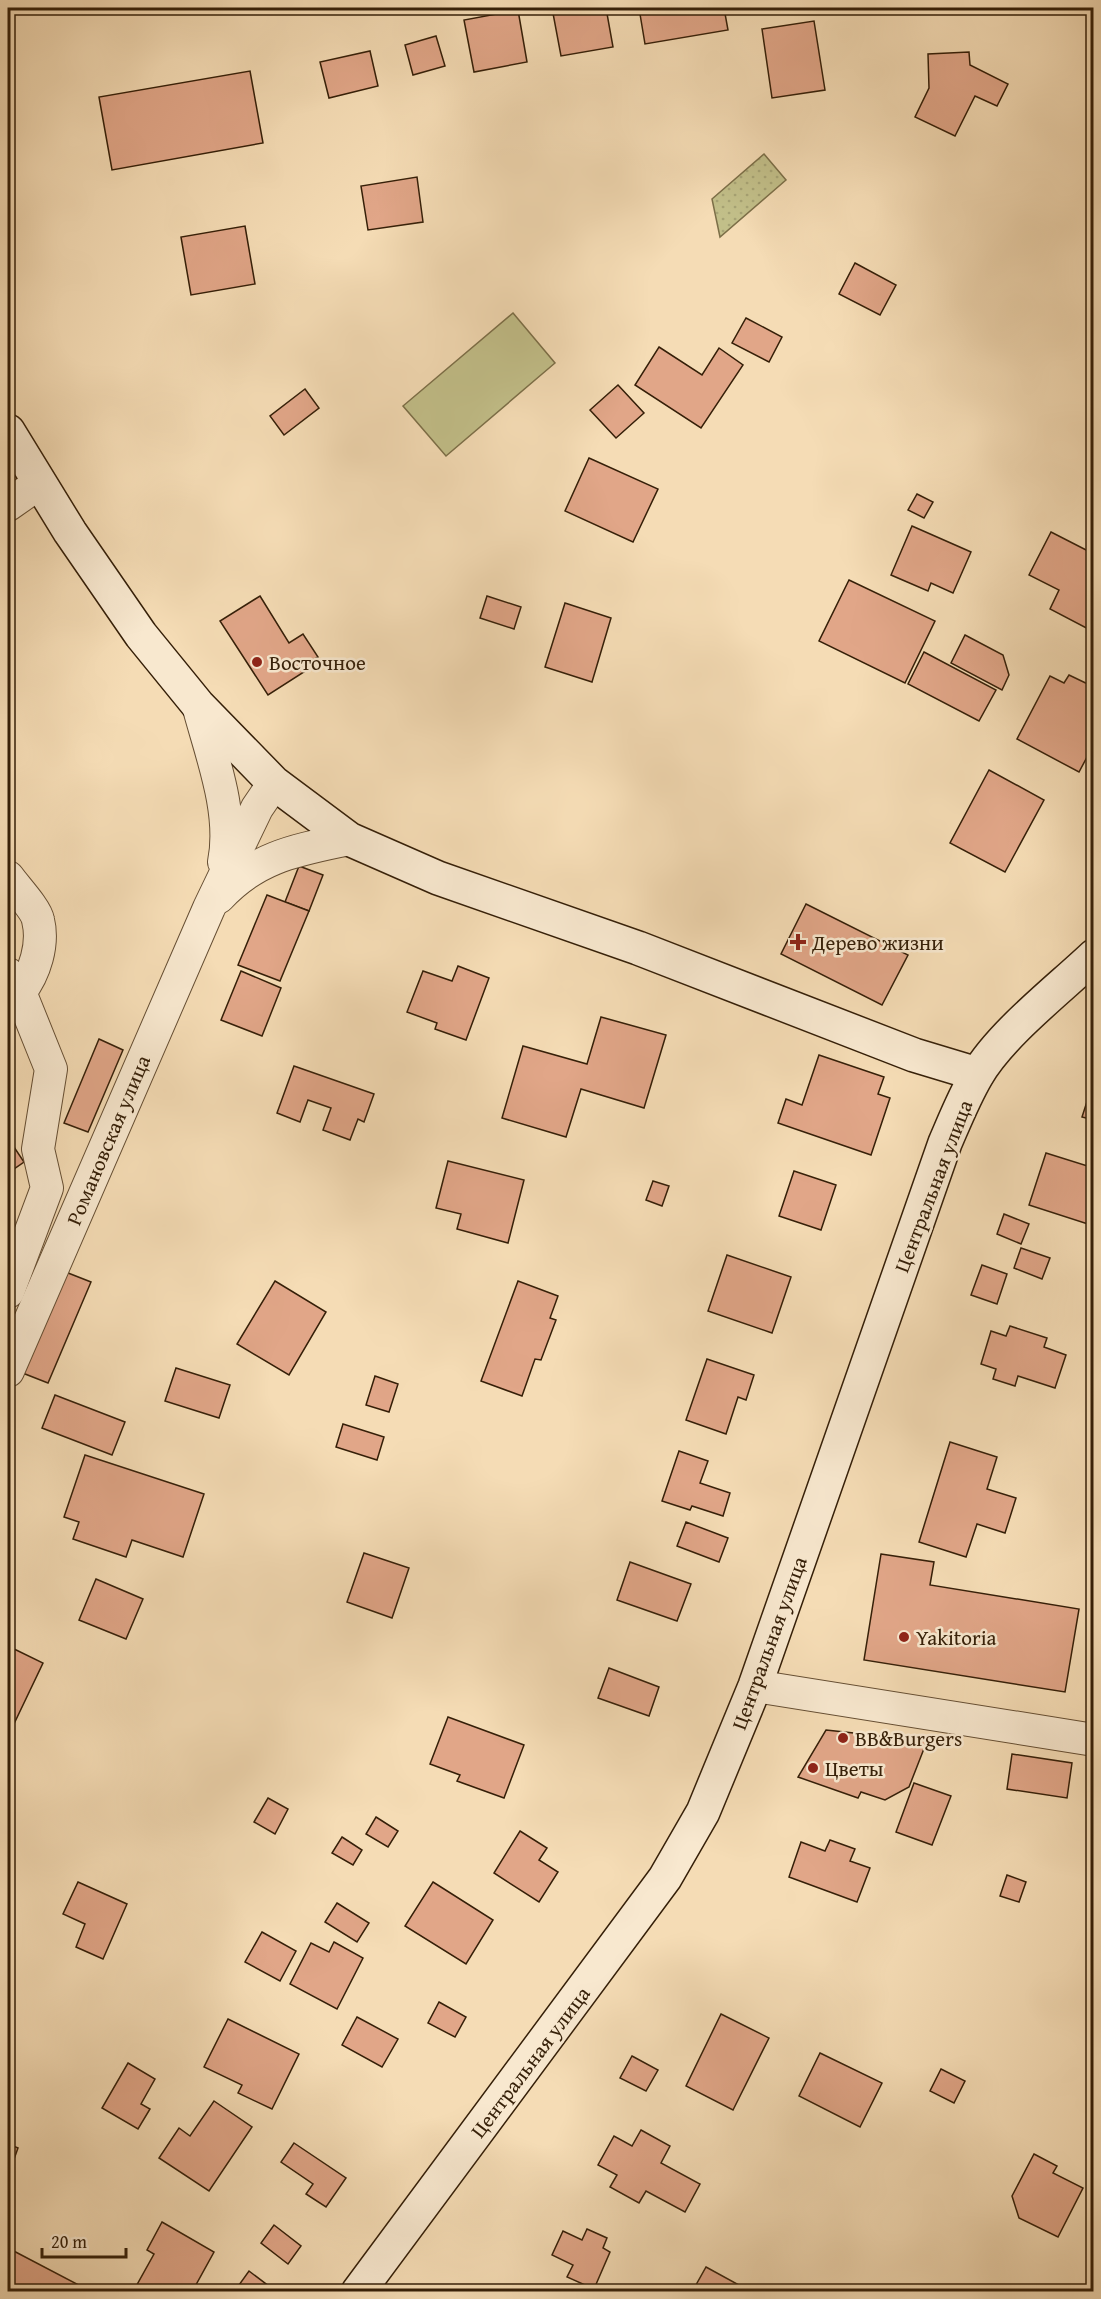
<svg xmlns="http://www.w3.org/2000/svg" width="1101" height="2299" font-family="'Gentium Book Plus',serif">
	<defs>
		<pattern id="park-dots" width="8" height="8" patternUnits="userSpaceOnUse" patternTransform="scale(1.5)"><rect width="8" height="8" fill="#c2bf89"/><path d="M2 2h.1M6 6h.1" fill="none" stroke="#a7a475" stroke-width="1.8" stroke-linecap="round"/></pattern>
	</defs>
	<rect width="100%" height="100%" fill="#f5dcb5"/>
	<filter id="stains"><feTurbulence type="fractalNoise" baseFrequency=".00333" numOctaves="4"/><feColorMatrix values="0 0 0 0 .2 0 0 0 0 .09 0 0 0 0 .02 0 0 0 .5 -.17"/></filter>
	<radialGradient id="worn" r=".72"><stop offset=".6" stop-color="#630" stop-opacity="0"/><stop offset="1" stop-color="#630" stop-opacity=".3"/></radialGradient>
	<!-- grass -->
	<polygon fill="#c2bf89" stroke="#7c6f48" stroke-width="1.5" points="513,313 555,363 446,456 403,406"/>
	<!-- park -->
	<polygon fill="url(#park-dots)" stroke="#7c6f48" stroke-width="1.5" points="764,154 786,180 720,237 712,199"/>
	<!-- building -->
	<g fill="#e1a688" stroke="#351f08" stroke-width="1.5">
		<polygon points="44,8 95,8 95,11 44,13"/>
		<polygon points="552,8 606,8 613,47 561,56"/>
		<polygon points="639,8 724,8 728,30 645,44"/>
		<polygon points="518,10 527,62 474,72 464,20"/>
		<polygon points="814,21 825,90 772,98 762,29"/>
		<polygon points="436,36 445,66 413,75 405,45"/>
		<polygon points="370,51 378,86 329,98 320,62"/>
		<polygon points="969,52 970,65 1008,84 997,106 975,96 955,136 915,117 929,88 928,54"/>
		<polygon points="250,71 263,143 112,170 99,97"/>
		<polygon points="417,177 423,222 368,230 361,186"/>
		<polygon points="245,226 255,284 191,295 181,237"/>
		<polygon points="855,263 896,285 880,315 839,294"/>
		<polygon points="746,318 782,337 769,362 732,343"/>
		<polygon points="659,347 702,375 719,348 743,365 701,428 635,385"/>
		<polygon points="618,385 644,413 616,438 590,410"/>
		<polygon points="305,389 319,408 284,435 270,416"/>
		<polygon points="589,458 658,489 633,542 565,511"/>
		<polygon points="917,494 933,502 924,518 908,510"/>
		<polygon points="912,526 971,552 953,593 931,583 928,591 891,575"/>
		<polygon points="1051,532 1094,554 1094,632 1050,609 1059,590 1029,575"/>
		<polygon points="849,580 935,621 905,683 819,641"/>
		<polygon points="260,596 289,643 303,634 318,657 304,665 307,670 268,695 220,621"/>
		<polygon points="487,596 521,607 514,629 480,618"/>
		<polygon points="565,603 611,618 592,682 545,667"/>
		<polygon points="965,635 1003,655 1009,675 1002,690 951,663"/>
		<polygon points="924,652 996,690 979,721 908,684"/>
		<polygon points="1069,675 1094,687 1094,744 1079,772 1017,739 1050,676 1064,683"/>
		<polygon points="989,770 1044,800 1005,872 950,843"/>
		<polygon points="299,866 323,875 309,911 285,902"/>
		<polygon points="267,895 309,911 280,981 238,965"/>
		<polygon points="806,904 908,955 882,1005 781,954"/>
		<polygon points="458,966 489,978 466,1040 435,1029 437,1023 407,1012 423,971 452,981"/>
		<polygon points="241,971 281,988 262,1036 221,1020"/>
		<polygon points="601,1017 666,1035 644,1108 581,1089 566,1137 502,1118 523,1046 587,1064"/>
		<polygon points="99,1039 123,1050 88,1132 64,1123"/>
		<polygon points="819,1055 884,1077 878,1094 890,1098 871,1155 778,1123 786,1099 802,1105"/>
		<polygon points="294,1066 374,1094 364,1122 358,1119 350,1140 323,1130 331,1108 308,1100 300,1122 277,1113"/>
		<polygon points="1094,1080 1094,1120 1082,1117"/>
		<polygon points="8,1138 24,1162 8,1173"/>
		<polygon points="1046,1153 1094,1168 1094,1189 1090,1200 1094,1202 1094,1226 1029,1205"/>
		<polygon points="448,1161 524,1180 508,1243 457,1229 461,1214 436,1208"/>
		<polygon points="794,1171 836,1185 821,1230 779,1216"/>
		<polygon points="653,1181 669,1186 662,1206 646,1200"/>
		<polygon points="1004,1214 1029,1224 1021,1244 997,1234"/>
		<polygon points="1021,1248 1050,1258 1042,1279 1014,1268"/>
		<polygon points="727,1255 791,1277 772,1333 708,1311"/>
		<polygon points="982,1265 1007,1274 997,1304 971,1295"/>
		<polygon points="63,1271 91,1282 48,1383 20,1372"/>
		<polygon points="275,1281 326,1312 289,1375 237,1344"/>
		<polygon points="518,1281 558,1296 550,1318 556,1320 541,1360 535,1359 522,1396 481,1381"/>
		<polygon points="1010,1326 1047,1338 1044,1347 1066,1355 1055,1388 1018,1376 1015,1386 993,1379 996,1369 981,1364 991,1331 1006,1336"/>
		<polygon points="707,1359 754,1375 746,1400 738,1397 726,1434 686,1420"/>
		<polygon points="176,1368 230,1385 219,1418 165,1401"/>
		<polygon points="375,1376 398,1384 389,1412 366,1405"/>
		<polygon points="55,1395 125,1422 112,1455 42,1428"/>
		<polygon points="343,1424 384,1437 377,1460 336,1447"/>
		<polygon points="950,1442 997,1457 987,1489 1016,1498 1005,1533 977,1524 966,1557 919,1542"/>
		<polygon points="679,1451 708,1461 700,1483 730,1493 723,1516 692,1506 690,1510 662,1501"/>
		<polygon points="85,1455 204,1494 183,1557 132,1540 126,1557 73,1539 79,1522 64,1517"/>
		<polygon points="686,1522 728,1538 719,1562 677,1546"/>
		<polygon points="364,1553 409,1568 392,1618 347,1602"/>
		<polygon points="881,1554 934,1562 930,1585 1079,1609 1065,1692 864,1660"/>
		<polygon points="630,1562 691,1584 677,1621 617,1600"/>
		<polygon points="96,1579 143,1599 126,1639 79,1620"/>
		<polygon points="8,1646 43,1663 12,1728 8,1726"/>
		<polygon points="609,1668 659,1687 649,1716 598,1698"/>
		<polygon points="448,1717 524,1745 504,1798 457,1781 460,1775 430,1764"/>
		<polygon points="826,1730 927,1741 909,1787 885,1800 861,1792 858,1798 798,1777"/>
		<polygon points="1012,1754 1072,1763 1067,1798 1007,1789"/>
		<polygon points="914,1783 951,1796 932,1845 896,1832"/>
		<polygon points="268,1798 288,1809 275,1834 254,1822"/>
		<polygon points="376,1817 398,1831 388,1847 366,1834"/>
		<polygon points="520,1831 547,1848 539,1860 558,1872 539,1902 494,1873"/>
		<polygon points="342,1837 362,1850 353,1865 332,1853"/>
		<polygon points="830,1840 855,1849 850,1861 870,1868 857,1902 789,1877 801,1842 825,1851"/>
		<polygon points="1007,1875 1026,1882 1019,1902 1000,1896"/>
		<polygon points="78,1882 127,1904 103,1959 76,1947 85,1924 63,1914"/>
		<polygon points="433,1882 493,1920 466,1964 405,1926"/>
		<polygon points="337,1903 369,1923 357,1942 325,1922"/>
		<polygon points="262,1932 296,1951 280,1981 245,1962"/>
		<polygon points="334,1942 363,1958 337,2009 290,1984 311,1943 329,1952"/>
		<polygon points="439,2002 466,2017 455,2037 428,2023"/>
		<polygon points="721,2014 769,2038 733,2110 686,2086"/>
		<polygon points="357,2017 398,2039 382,2067 342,2045"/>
		<polygon points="228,2019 299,2054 272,2109 238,2093 242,2085 204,2067"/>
		<polygon points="820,2053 882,2083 860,2127 799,2096"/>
		<polygon points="632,2056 658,2070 646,2091 620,2078"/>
		<polygon points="128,2063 155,2079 141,2104 150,2109 138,2129 102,2108"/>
		<polygon points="941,2069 965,2081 954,2103 930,2091"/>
		<polygon points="214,2101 252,2127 209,2191 159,2158 179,2128 190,2136"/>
		<polygon points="641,2130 670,2146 661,2163 700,2184 685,2212 646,2191 639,2203 610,2187 617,2175 598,2165 614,2136 632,2146"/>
		<polygon points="294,2143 346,2178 326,2207 306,2194 313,2184 281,2162"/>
		<polygon points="8,2144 18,2148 8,2176"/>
		<polygon points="1034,2154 1057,2166 1053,2173 1083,2188 1058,2237 1019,2218 1012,2196"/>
		<polygon points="162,2222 214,2252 192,2292 134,2290 154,2254 147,2250"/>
		<polygon points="274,2225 301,2246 288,2264 261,2243"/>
		<polygon points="587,2229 607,2238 603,2248 610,2252 594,2289 567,2277 573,2265 552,2255 563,2231 582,2240"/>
		<polygon points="8,2248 92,2292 8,2292"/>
		<polygon points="706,2267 748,2290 748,2292 692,2292"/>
		<polygon points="249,2271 270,2287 266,2292 234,2292"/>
	</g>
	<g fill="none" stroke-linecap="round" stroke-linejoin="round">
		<defs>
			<g id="street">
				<polyline points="8,505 38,484"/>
				<path d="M198,705c13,49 36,107 26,157"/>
				<path d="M8,877c7,10 28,32 30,43 6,24 -3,53 -18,72"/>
				<path d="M219,897c38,-41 78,-47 130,-58"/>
				<polyline points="8,974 20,992 51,1069 38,1149 47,1188 8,1292"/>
				<polyline points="8,1371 209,908 257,808 274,783"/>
				<polyline points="755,1686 1094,1740"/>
			</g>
			<g id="secondary">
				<polyline points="8,431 70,532 141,635 198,705 274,783 349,839 438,878 638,948 914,1055 977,1074"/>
				<path d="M358,2292l307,-414 38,-66 52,-126 190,-543c10,-23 19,-46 32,-68 24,-41 81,-85 117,-119"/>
			</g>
		</defs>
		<!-- street casing -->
		<use href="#street" stroke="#654e33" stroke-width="34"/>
		<!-- secondary casing -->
		<use href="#secondary" stroke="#351f08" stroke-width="36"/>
		<!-- street -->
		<use href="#street" stroke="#f8e8cf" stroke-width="32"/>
		<!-- secondary -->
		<use href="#secondary" stroke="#f8e8cf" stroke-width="33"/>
	</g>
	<!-- markers -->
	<g fill="#8f2418" stroke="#f8e8cf" stroke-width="2">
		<circle cx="257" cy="662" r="6"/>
		<path d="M795 933h6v6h6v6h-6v6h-6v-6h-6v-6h6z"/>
		<circle cx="904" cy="1637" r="6"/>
		<circle cx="843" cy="1738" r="6"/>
		<circle cx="813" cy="1768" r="6"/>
	</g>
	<g text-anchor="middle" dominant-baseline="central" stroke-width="5" stroke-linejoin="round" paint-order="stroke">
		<!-- poi labels -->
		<g font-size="21" fill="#351f08" stroke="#f8e8cf" text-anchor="start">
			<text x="269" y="662">Восточное</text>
			<text x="812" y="942">Дерево жизни</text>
			<text x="916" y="1637">Yakitoria</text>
			<text x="855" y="1738">BB&amp;Burgers</text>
			<text x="825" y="1768">Цветы</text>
		</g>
		<!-- street labels -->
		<g font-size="21" fill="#351f08" stroke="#f8e8cf">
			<text transform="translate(108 1140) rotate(-67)">Романовская улица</text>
			<text transform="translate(933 1186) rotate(-69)">Центральная улица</text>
			<text transform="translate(769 1643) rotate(-70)">Центральная улица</text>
			<text transform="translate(530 2062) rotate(-53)">Центральная улица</text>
		</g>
	</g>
	<!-- margin -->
	<rect width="1101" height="2299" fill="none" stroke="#f5dcb5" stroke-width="30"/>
	<rect x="9" y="9" width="1083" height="2281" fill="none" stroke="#351f08" stroke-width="3"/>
	<rect x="15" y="15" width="1071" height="2269" fill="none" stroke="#351f08" stroke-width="1.5"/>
	<!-- scale -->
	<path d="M42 2248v9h84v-9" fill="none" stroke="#351f08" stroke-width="3"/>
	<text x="51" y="2248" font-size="18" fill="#351f08" stroke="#f8e8cf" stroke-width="4.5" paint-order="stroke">20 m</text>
	<rect width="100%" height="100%" filter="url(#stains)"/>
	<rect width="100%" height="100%" fill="url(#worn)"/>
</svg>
